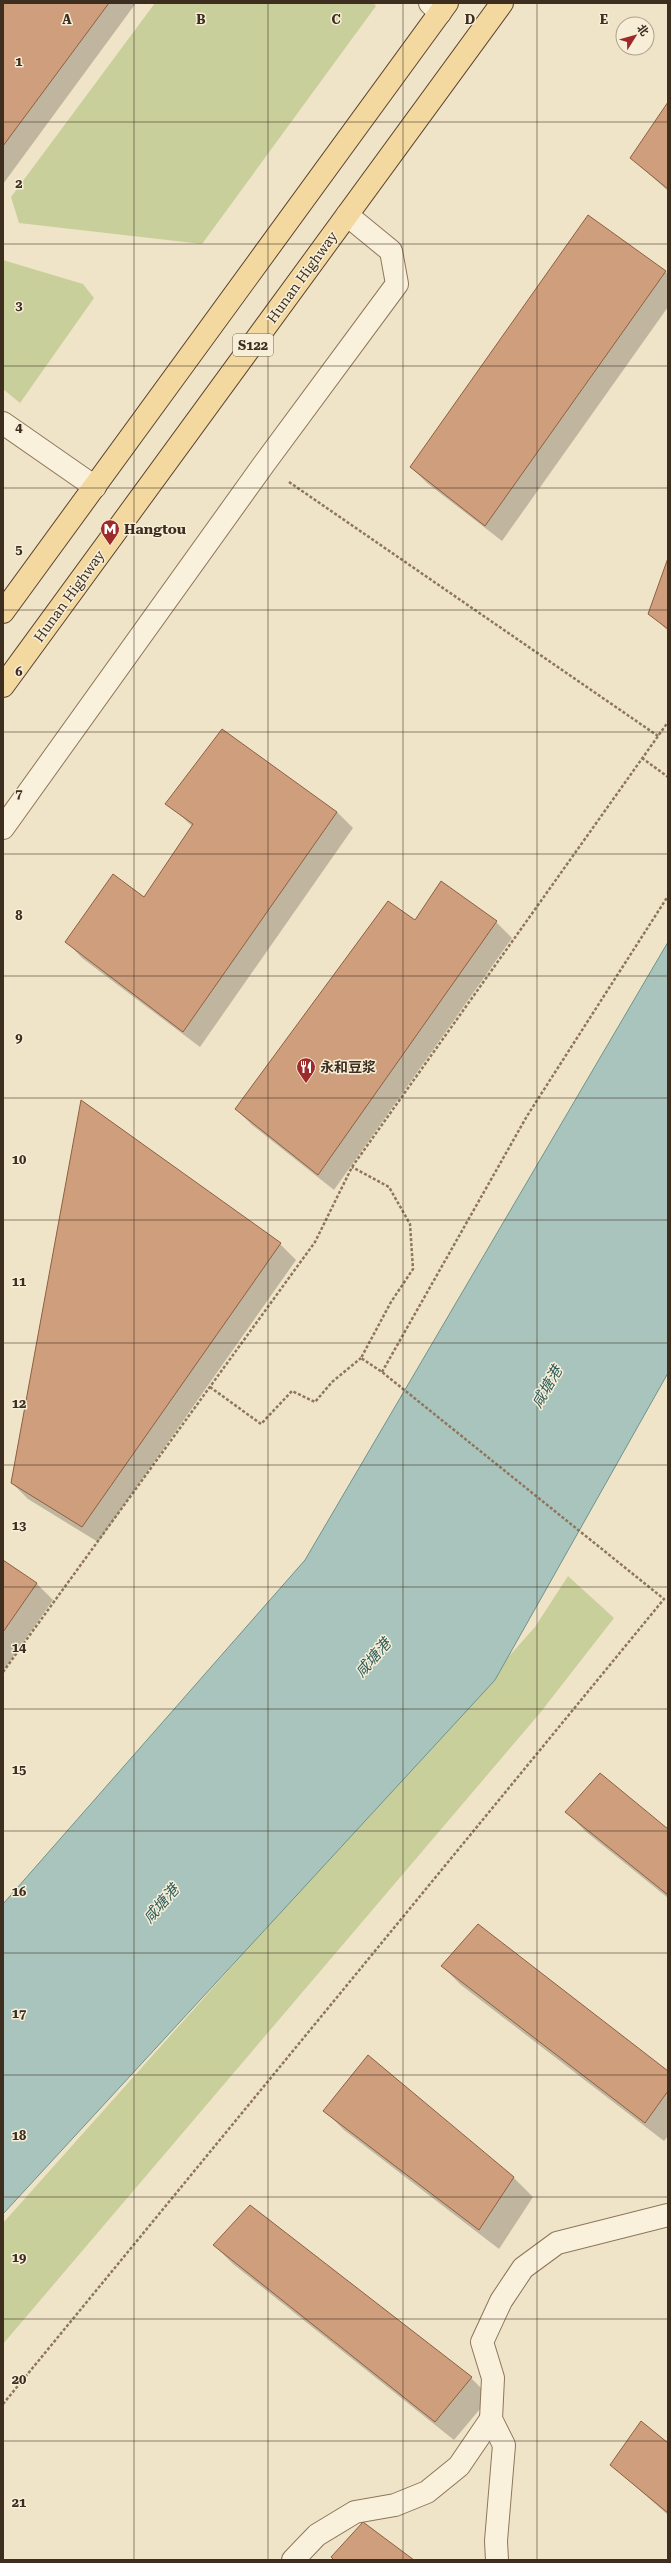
<svg xmlns="http://www.w3.org/2000/svg" width="671" height="2563" font-family="'Roboto Serif','Noto Sans SC',serif">
	<rect width="100%" height="100%" fill="#f0e4c8"/>
	<!-- green -->
	<g fill="#c9cf9b">
		<polygon points="155,3 373,3 376,6 202,244 19,223 11,197"/>
		<polygon points="3,260 83,284 94,298 20,403 3,389"/>
		<polygon points="568,1576 614,1618 540,1713 3,2344 3,2223 535,1627"/>
	</g>
	<!-- water -->
	<polygon fill="#a9c4bc" stroke="#6f938a" points="668,942 668,1373 495,1680 3,2214 3,1904 305,1560"/>
	<!-- shadow -->
	<g fill="#0003">
		<polygon points="3,3 136,3 3,184"/>
		<polygon points="668,104 668,191 631,158"/>
		<polygon points="588,216 668,274 668,307 502,541 427,483 411,467"/>
		<polygon points="668,561 668,631 649,613"/>
		<polygon points="167,803 337,812 353,828 200,1047 82,958 67,942 144,898 192,826"/>
		<polygon points="415,922 496,922 512,938 334,1190 252,1125 236,1109"/>
		<polygon points="280,1244 296,1260 98,1542 28,1499 12,1483"/>
		<polygon points="3,1561 37,1584 53,1600 3,1671"/>
		<polygon points="567,1812 668,1830 668,1898 585,1831"/>
		<polygon points="442,1966 668,2073 668,2136 664,2141 461,1985"/>
		<polygon points="368,2056 514,2178 533,2197 499,2249 344,2130 325,2111"/>
		<polygon points="214,2245 471,2378 490,2397 454,2440 233,2264"/>
		<polygon points="668,2444 668,2515 611,2465"/>
	</g>
	<!-- building -->
	<g fill="#cf9f7d" stroke="#8d5f41">
		<polygon points="3,3 109,3 3,146"/>
		<polygon points="668,102 668,189 630,158"/>
		<polygon points="588,215 666,271 485,526 410,467"/>
		<polygon points="668,558 668,629 648,614"/>
		<polygon points="222,729 337,812 183,1032 65,942 113,874 144,897 193,824 165,804"/>
		<polygon points="441,881 497,921 318,1175 235,1109 388,901 415,920"/>
		<polygon points="81,1100 281,1243 82,1527 11,1483"/>
		<polygon points="3,1560 37,1583 3,1632"/>
		<polygon points="600,1773 668,1829 668,1895 565,1812"/>
		<polygon points="478,1924 668,2071 668,2091 645,2123 441,1966"/>
		<polygon points="368,2055 514,2177 479,2230 323,2111"/>
		<polygon points="250,2205 472,2377 435,2422 213,2245"/>
		<polygon points="641,2421 668,2443 668,2513 610,2465"/>
		<polygon points="363,2522 414,2560 334,2560 331,2557"/>
	</g>
	<g fill="none" stroke-linecap="round" stroke-linejoin="round">
		<defs>
			<g id="minor">
				<polyline points="430,3 440,13"/>
				<polyline points="3,423 95,487"/>
				<polyline points="3,828 264,464 397,284 391,251 347,215"/>
				<polyline points="293,2560 317,2535 355,2512 395,2505 427,2492 459,2466 491,2419"/>
				<polyline points="497,2560 496,2541 504,2445 491,2419 493,2378 482,2342 501,2301 523,2268 557,2243 668,2215"/>
			</g>
			<g id="major">
				<polyline points="3,612 447,3"/>
				<polyline points="3,686 502,3"/>
			</g>
		</defs>
		<!-- minor casing -->
		<use href="#minor" stroke="#8d765c" stroke-width="24"/>
		<!-- major casing -->
		<use href="#major" stroke="#5b4430" stroke-width="24"/>
		<!-- path -->
		<g stroke="#8d765c" stroke-width="2.5" stroke-dasharray="3 2" stroke-linecap="butt">
			<polyline points="289,482 658,736"/>
			<polyline points="642,758 668,777"/>
			<polyline points="382,1372 527,1116 668,896"/>
			<polyline points="210,1387 261,1424 292,1391 315,1402 332,1382 361,1358"/>
			<polyline points="3,1672 315,1242 352,1167 668,722"/>
			<polyline points="3,2404 664,1599 382,1372 361,1358 391,1302 413,1269 410,1224 389,1187 352,1167"/>
		</g>
		<!-- minor -->
		<use href="#minor" stroke="#faf1dc" stroke-width="22"/>
		<!-- major -->
		<use href="#major" stroke="#f3d9a0" stroke-width="22"/>
	</g>
	<!-- grid -->
	<path fill="none" stroke="#3d2e20" stroke-width="1" stroke-opacity="0.55" d="M134,3v2557M268,3v2557M403,3v2557M537,3v2557M3,122h665M3,244h665M3,366h665M3,488h665M3,610h665M3,732h665M3,854h665M3,976h665M3,1098h665M3,1220h665M3,1343h665M3,1465h665M3,1587h665M3,1709h665M3,1831h665M3,1953h665M3,2075h665M3,2197h665M3,2319h665M3,2441h665"/>
	<!-- icons -->
	<defs>
		<symbol id="metro-pin" viewBox="-11 -11 22 30"><path d="M0 17L-7.5 6A9.5 9.5 0 1 1 7.5 6Z" fill="#9e2a2b" stroke="#f7eed8"/><path d="M-5.5 5V-5H-3L0 0L3-5H5.5V5H3V-.5L0 4L-3-.5V5Z" fill="#fff"/></symbol>
		<symbol id="restaurant-pin" viewBox="-11 -11 22 30"><path d="M0 17L-7.5 6A9.5 9.5 0 1 1 7.5 6Z" fill="#9e2a2b" stroke="#f7eed8"/><path d="M-5-6h1v4h1v-4h1v4h1v-4h1v5L-1.5 .5V6h-2V.5L-5-1ZM5-6V6H3V1.5H1.5Q1.5-4 5-6Z" fill="#fff"/></symbol>
	</defs>
	<g fill-rule="evenodd">
		<use href="#metro-pin" x="99" y="518" width="22" height="30"/>
		<use href="#restaurant-pin" x="295" y="1056" width="22" height="30"/>
	</g>
	<g text-anchor="middle" dominant-baseline="central" stroke-width="3" stroke-linejoin="round" paint-order="stroke">
		<!-- shield labels -->
		<rect fill="#f7eed8" stroke="#756857" stroke-width="1" x="233" y="334" width="40" height="22" rx="3"/>
		<g font-size="13" font-weight="bold" fill="#3d2e20">
			<text x="253" y="345">S122</text>
		</g>
		<!-- street labels -->
		<g font-size="14" fill="#3d2e20" stroke="#f7eed8">
			<text transform="translate(302 277) rotate(-54)">Hunan Highway</text>
			<text transform="translate(69 596) rotate(-54)">Hunan Highway</text>
		</g>
		<!-- poi labels -->
		<g font-size="14" font-weight="bold" fill="#3d2e20" stroke="#f7eed8" text-anchor="start">
			<text x="124" y="529">Hangtou</text>
			<text x="320" y="1067">永和豆浆</text>
		</g>
		<!-- water labels -->
		<g font-size="15" font-style="italic" fill="#2f5d5a" stroke="#f7eed8">
			<text transform="translate(547 1387) rotate(-60)">咸塘港</text>
			<text transform="translate(373 1658) rotate(-49)">咸塘港</text>
			<text transform="translate(161 1904) rotate(-49)">咸塘港</text>
		</g>
	</g>
	<g font-size="13" text-anchor="middle" font-weight="bold" fill="#3d2e20" stroke="#f7eed8" stroke-width="3" stroke-linejoin="round" paint-order="stroke">
		<text x="67" y="24">A</text>
		<text x="201" y="24">B</text>
		<text x="336" y="24">C</text>
		<text x="470" y="24">D</text>
		<text x="604" y="24">E</text>
		<text x="19" y="66">1</text>
		<text x="19" y="188">2</text>
		<text x="19" y="310">3</text>
		<text x="19" y="432">4</text>
		<text x="19" y="554">5</text>
		<text x="19" y="676">6</text>
		<text x="19" y="798">7</text>
		<text x="19" y="920">8</text>
		<text x="19" y="1042">9</text>
		<text x="19" y="1164">10</text>
		<text x="19" y="1286">11</text>
		<text x="19" y="1408">12</text>
		<text x="19" y="1530">13</text>
		<text x="19" y="1652">14</text>
		<text x="19" y="1774">15</text>
		<text x="19" y="1896">16</text>
		<text x="19" y="2018">17</text>
		<text x="19" y="2140">18</text>
		<text x="19" y="2262">19</text>
		<text x="19" y="2384">20</text>
		<text x="19" y="2507">21</text>
	</g>
	<!-- border -->
	<rect width="671" height="2563" fill="none" stroke="#3d2e20" stroke-width="8"/>
	<!-- north arrow -->
	<g transform="translate(635 36) rotate(53)"><circle r="19" fill="#f7eed8" stroke="#ada18e"/>
	<path d="M0-3L7 15L0 10L-7 15Z" fill="#9e2a2b"/>
	<text y="-6" font-size="11" font-weight="bold" text-anchor="middle" fill="#3d2e20">北</text>
	</g>
</svg>
